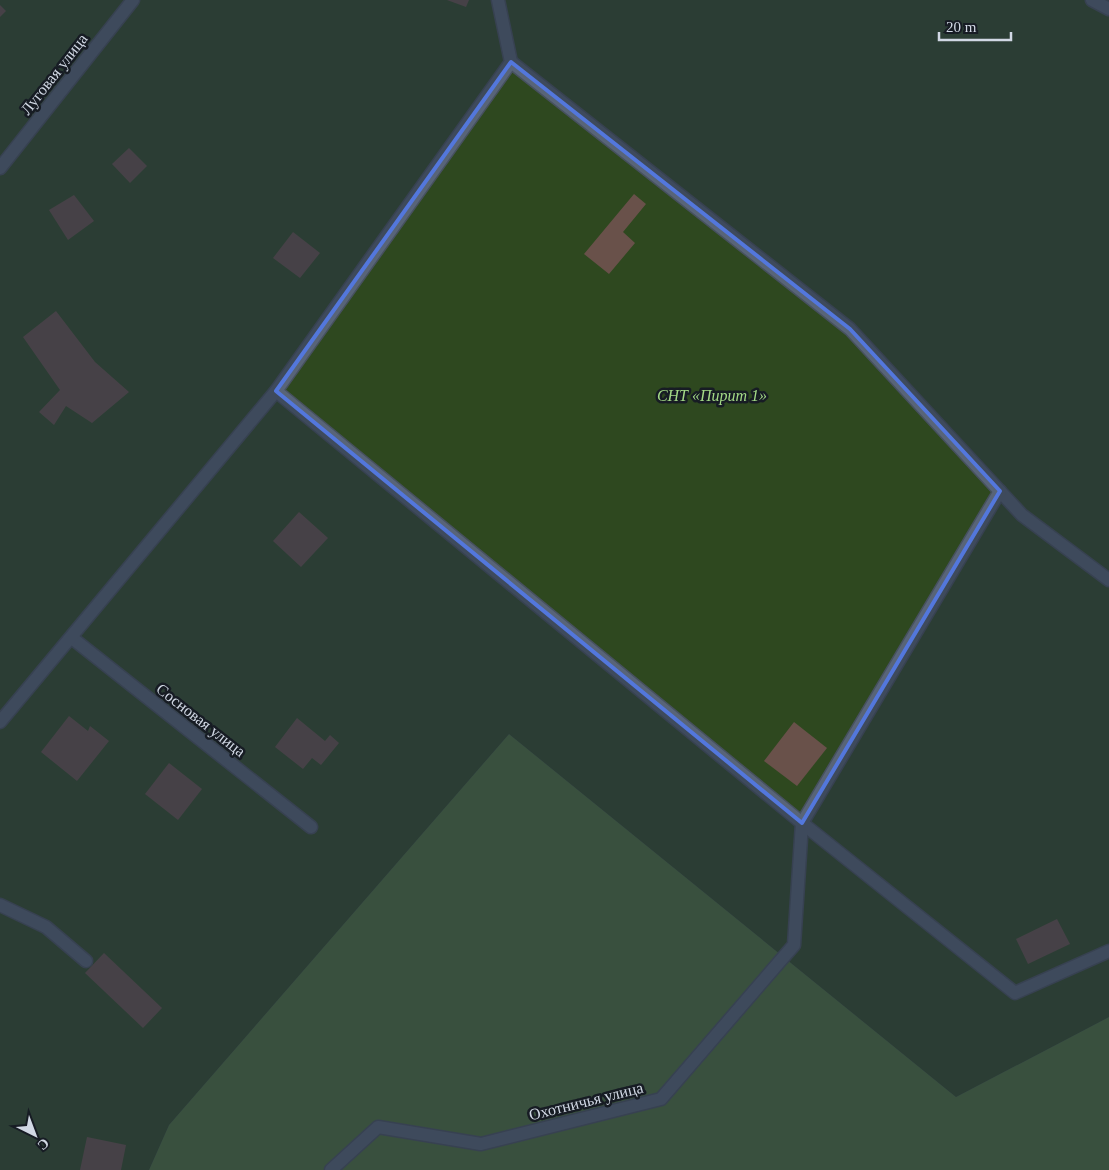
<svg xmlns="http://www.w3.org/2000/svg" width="1109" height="1170" font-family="'Times New Roman',serif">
	<rect width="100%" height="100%" fill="#293446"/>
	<!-- green -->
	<polygon fill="#2e481f" points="0,0 1109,0 1109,1017 956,1097 509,734 169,1125 149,1170 0,1170"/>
	<!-- forest -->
	<polygon fill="#4c7137" points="509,734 956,1097 1109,1017 1109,1170 149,1170 169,1125"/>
	<!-- building -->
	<g fill="#69514a">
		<polygon points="447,0 469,0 466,7"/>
		<polygon points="0,5 6,11 0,17"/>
		<polygon points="129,148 147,166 130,183 112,164"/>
		<polygon points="634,194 646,204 623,232 635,243 609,274 584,254"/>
		<polygon points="74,195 94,221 68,240 49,210"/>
		<polygon points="293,232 320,253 300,278 273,258"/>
		<polygon points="56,311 95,362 129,392 92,423 66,406 54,425 39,412 60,390 23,337"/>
		<polygon points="299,512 328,538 301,567 273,541"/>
		<polygon points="69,716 88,731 90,726 109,741 77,781 41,752"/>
		<polygon points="297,718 325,741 330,735 339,743 321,765 312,758 303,769 275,747"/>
		<polygon points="794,722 827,748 797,786 764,761"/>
		<polygon points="169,763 202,789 178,820 145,794"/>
		<polygon points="1057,919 1070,944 1028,964 1016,939"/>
		<polygon points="104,953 162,1008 143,1028 85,973"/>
		<polygon points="87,1137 126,1145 121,1170 80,1170"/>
	</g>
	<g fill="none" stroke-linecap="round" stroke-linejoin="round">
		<defs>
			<g id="street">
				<polyline points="1092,0 1109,9"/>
				<polyline points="511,62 850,329 1022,515 1109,580"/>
				<polyline points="0,168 133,0"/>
				<polyline points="276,391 802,823 1015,993 1109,951"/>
				<polyline points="72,638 311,827"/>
				<polyline points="0,722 276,391 511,62 498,0"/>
				<polyline points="0,905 46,927 86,961"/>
				<polyline points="331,1170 378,1127 481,1144 661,1099 794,945 802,823 1000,491"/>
			</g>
		</defs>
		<!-- street casing -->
		<use href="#street" stroke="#47515f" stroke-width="15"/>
		<!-- street -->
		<use href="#street" stroke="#586478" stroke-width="12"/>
	</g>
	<!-- marked area -->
	<path d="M0 0H1109V1170H0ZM511,62l339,267 150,162 -198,332 -526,-432z" fill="#293446" fill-opacity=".55" fill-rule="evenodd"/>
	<path fill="none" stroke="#5377dc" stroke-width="4" stroke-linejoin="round" d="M511,62l339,267 150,162 -198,332 -526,-432z"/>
	<g text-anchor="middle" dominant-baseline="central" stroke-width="5" stroke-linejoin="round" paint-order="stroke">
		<!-- street labels -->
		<g font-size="16" fill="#d1d8e4" stroke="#171c24">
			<text transform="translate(54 74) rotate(-52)">Луговая улица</text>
			<text transform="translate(201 720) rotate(38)">Сосновая улица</text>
			<text transform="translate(586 1101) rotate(-14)">Охотничья улица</text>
		</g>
		<!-- park labels -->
		<g font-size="16" font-style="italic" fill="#a3d986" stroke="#171c24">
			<text x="712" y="395">СНТ «Пирит 1»</text>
		</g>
	</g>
	<!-- north arrow -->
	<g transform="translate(35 1135) rotate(138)" stroke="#171c24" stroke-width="4" paint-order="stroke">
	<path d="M0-4L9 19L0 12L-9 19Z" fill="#d1d8e4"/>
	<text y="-8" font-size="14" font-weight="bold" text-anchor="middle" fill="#d1d8e4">С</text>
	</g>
	<!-- scale -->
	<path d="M939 32v8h72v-8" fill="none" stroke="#d1d8e4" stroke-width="2.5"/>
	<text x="946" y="32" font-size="15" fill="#d1d8e4" stroke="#171c24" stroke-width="4" paint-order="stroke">20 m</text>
</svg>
